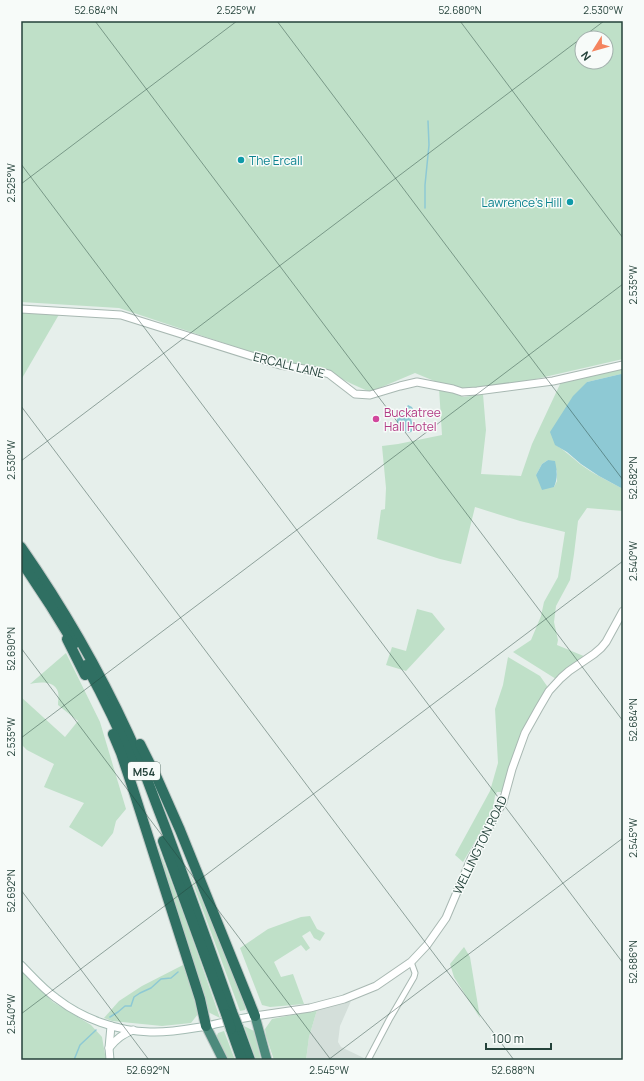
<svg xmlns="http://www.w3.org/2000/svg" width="644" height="1081" font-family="Manrope,sans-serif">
	<rect width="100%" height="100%" fill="#e6efeb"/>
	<!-- built -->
	<polygon fill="#d4dfda" points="351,1001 340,1026 338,1042 341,1047 366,1059 365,1060 306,1060 309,1037 317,1010"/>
	<!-- green -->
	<g fill="#bfe0c8" fill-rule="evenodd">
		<path d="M21,21h602v338l-109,25 -49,5 -21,-4 -29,-12 -45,19 -18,-8 -32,-16 -51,-10 -150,-50 -98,-6zM582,38h24v24h-24z"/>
		<polygon points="21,310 61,311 21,380"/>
		<path d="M623,369v6l-2,-1 -34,8 -31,63c9,6 16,12 24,19 13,10 29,17 43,25v22l-36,-3 -9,13 -4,33 -4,26 -14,26 -2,16 4,18 -1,5 29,12 -30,22 -43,-27 18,-12 10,-24 3,-14 14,-25 7,-45 -45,-11 -45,-14 -14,57 -21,-5 -63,-20 4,-29 4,-1 1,-21 -4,-42 16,-2 44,-9 -3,-47 25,9 19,-3 3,36 -5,44 40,2 11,-32 29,-62zM548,460l9,11v10l-3,6 -18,-12 6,-11z"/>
		<polygon points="417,609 432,613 445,629 406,671 386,665 392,647 406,651"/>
		<path d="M66,653l34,69 26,87 -10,12 -3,12 -11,14 -33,-20 15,-24 -40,-16 10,-23 -27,-14 -6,-6v-47l44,40 13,-16 -20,-16c0,-4 1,-9 0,-13 -3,-12 -20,-10 -28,-8z"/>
		<polygon points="508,657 540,676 547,686 547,690 521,738 502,792 497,792 495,796 492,813 463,862 455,855 490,791 498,763 495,709 503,685"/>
		<polygon points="151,829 186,920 220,1018 208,1012"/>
		<polygon points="187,867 218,935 246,1007 245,1010 240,1011"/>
		<polygon points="310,916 317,929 325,933 320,941 314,938 310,931 302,936 310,948 306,951 301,945 274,962 281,977 293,974 304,1004 270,1007 262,1005 240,948 268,929 301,917"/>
		<polygon points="464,947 470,957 480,1018 454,977 450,964"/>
		<polygon points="183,965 192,989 198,1014 191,1023 162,1026 112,1021 104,1018 119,1001 142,986"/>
		<polygon points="21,970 53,1002 91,1025 102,1037 106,1060 21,1060"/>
		<polygon points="317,1010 309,1037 306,1060 274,1060 266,1036 265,1029 272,1019"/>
		<polygon points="244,1026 254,1031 261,1060 256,1060"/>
		<polygon points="224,1031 235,1060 227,1060 216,1038 218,1033"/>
	</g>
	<!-- water -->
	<g fill="#8ec9d4">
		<polygon points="621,374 623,375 623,489 599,476 581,464 567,452 555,445 550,432 573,396 587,382"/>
		<polygon points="408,405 412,407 414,411 411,418 414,430 409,433 402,430 397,425 397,417 403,412"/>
		<path d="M548,460l7,1c2,10 3,17 -1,26l-12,3 -6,-15 6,-11z"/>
	</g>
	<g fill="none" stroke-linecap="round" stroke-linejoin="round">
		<!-- stream -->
		<g stroke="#8ec9d4" stroke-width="1.5">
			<polyline points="425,208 425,185 429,145 428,121"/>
			<polyline points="110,1017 118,1012 125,1006 131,1006 134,997 140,993 151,988 161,979 171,978 178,972"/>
			<polyline points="74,1060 80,1045 96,1030"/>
		</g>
		<defs>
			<polyline id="minor" points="368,1060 389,1020 414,977 415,973 411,962"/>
			<g id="tertiary">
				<polyline points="21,309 121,315 280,365 322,372 329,374 355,394 370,395 400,386 417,382 453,389 462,392 477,391 553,381 623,365"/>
				<polyline points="255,1016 310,1008 344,999 376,986 411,962 427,945 446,918 471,859 503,802 512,769 525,733 539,708 549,691 561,678 569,671 594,654 601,648 606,642 623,611"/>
			</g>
			<g id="secondary">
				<path d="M21,965c11,11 22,24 35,33 27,21 61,33 94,34 19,1 38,-3 57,-6 16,-4 32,-7 48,-10"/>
				<path d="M109,1048c8,-10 13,-13 24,-18"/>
				<polyline points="110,1060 109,1048 111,1026"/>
			</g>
			<g id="trunk">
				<polyline points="255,1016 267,1060"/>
				<polyline points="206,1026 223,1060"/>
			</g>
			<g id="motorway">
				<path d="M21,547c41,59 77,121 107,186 14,30 24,61 36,91 23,62 46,125 68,188"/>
				<polyline points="21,561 50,605 74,644"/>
				<polyline points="67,639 85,675"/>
				<path d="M86,665c19,35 37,72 51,109"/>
				<polyline points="113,734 121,753 133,789 200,999 206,1026"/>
				<polyline points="140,744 157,778 180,830 255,1016"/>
				<polyline points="163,841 226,1014"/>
				<polyline points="238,1027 250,1060"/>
				<polyline points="231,1029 242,1060"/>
			</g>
		</defs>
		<!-- minor casing -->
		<use href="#minor" stroke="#a8b8b2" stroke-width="7"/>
		<!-- tertiary casing -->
		<use href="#tertiary" stroke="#a8b8b2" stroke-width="9"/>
		<!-- secondary casing -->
		<use href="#secondary" stroke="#a4bbb3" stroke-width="9"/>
		<!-- trunk casing -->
		<use href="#trunk" stroke="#c2cac8" stroke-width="11"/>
		<!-- motorway casing -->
		<use href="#motorway" stroke="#c2cac8" stroke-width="12"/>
		<!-- minor -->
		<use href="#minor" stroke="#fff" stroke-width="5"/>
		<!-- tertiary -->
		<use href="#tertiary" stroke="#fff" stroke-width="7"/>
		<!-- secondary -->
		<use href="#secondary" stroke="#fff" stroke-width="7"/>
		<!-- trunk -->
		<use href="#trunk" stroke="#4c8a7c" stroke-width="9"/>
		<!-- motorway -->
		<use href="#motorway" stroke="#2f6f62" stroke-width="10"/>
		<defs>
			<g id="motorway-bridge">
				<polyline points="232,1012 238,1027"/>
				<polyline points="226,1014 231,1029"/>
			</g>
		</defs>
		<!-- motorway-bridge casing -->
		<use href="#motorway-bridge" stroke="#c2cac8" stroke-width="12" stroke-linecap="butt"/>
		<!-- motorway-bridge -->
		<use href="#motorway-bridge" stroke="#2f6f62" stroke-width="10"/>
	</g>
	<!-- ticks -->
	<path fill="none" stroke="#24423a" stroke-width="1" stroke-opacity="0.45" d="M95,21l528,700M277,21l346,459M460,21l163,217M21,164l602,799M21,184l216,-163M21,406l493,654M21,461l583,-440M21,648l310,412M21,738l602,-454M21,890l128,170M21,1014l602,-453M328,1060l295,-222"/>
	<!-- markers -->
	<g fill="#0f9aa8" stroke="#f7fbf9" stroke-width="1.5">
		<circle cx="241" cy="160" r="4"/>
		<circle cx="570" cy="202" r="4"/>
	</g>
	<circle fill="#d1479c" stroke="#f7fbf9" stroke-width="1.5" cx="376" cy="419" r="4"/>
	<g text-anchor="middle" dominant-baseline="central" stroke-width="3" stroke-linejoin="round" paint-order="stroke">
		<!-- shield labels -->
		<rect fill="#f7fbf9" stroke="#637a73" stroke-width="1" x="128" y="762" width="32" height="18" rx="3"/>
		<g font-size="11" font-weight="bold" fill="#24423a">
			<text x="144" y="771">M54</text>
		</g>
		<!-- culture labels -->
		<g font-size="12" fill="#0d838f" stroke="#f7fbf9" text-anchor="start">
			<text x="249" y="160">The Ercall</text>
			<text x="562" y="202" text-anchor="end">Lawrence's Hill</text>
		</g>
		<!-- street labels -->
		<g font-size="12" fill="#24423a" stroke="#f7fbf9">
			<text transform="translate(289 365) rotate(14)">ERCALL LANE</text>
			<text transform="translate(480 845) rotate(-64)">WELLINGTON ROAD</text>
		</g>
		<!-- hotel labels -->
		<g font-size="12" fill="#b23c85" stroke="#f7fbf9" text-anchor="start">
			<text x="384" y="412">Buckatree<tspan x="384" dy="14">Hall Hotel</tspan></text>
		</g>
	</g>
	<!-- border -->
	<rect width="644" height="1081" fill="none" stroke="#f7fbf9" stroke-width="44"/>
	<!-- north arrow -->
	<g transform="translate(594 50) rotate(233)"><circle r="19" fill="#f7fbf9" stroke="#a3b1ad"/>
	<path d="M0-3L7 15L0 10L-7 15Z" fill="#f4845f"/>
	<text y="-6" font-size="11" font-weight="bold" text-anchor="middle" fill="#24423a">N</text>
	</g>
	<!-- scale -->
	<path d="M486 1043v6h65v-6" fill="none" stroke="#24423a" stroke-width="2"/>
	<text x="492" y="1043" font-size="12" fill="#24423a" stroke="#f7fbf9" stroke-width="3" paint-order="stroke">100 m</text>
	<rect x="22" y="22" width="600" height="1037" fill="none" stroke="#24423a" stroke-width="1.5"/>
	<g font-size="10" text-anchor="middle" fill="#24423a">
		<text x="96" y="14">52.684°N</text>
		<text x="236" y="14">2.525°W</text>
		<text x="460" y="14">52.680°N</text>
		<text x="603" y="14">2.530°W</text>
		<text transform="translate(11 183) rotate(-90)" y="4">2.525°W</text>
		<text transform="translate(633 285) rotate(-90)" y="4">2.535°W</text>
		<text transform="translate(11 460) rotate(-90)" y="4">2.530°W</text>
		<text transform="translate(633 478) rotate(-90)" y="4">52.682°N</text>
		<text transform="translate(633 561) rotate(-90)" y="4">2.540°W</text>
		<text transform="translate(11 649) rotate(-90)" y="4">52.690°N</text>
		<text transform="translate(633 720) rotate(-90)" y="4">52.684°N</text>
		<text transform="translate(11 737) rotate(-90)" y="4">2.535°W</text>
		<text transform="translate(633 838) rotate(-90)" y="4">2.545°W</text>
		<text transform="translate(11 891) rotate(-90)" y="4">52.692°N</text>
		<text transform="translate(633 962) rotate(-90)" y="4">52.686°N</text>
		<text transform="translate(11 1014) rotate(-90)" y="4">2.540°W</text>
		<text x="148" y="1074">52.692°N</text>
		<text x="329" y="1074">2.545°W</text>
		<text x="513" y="1074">52.688°N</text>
	</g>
</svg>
